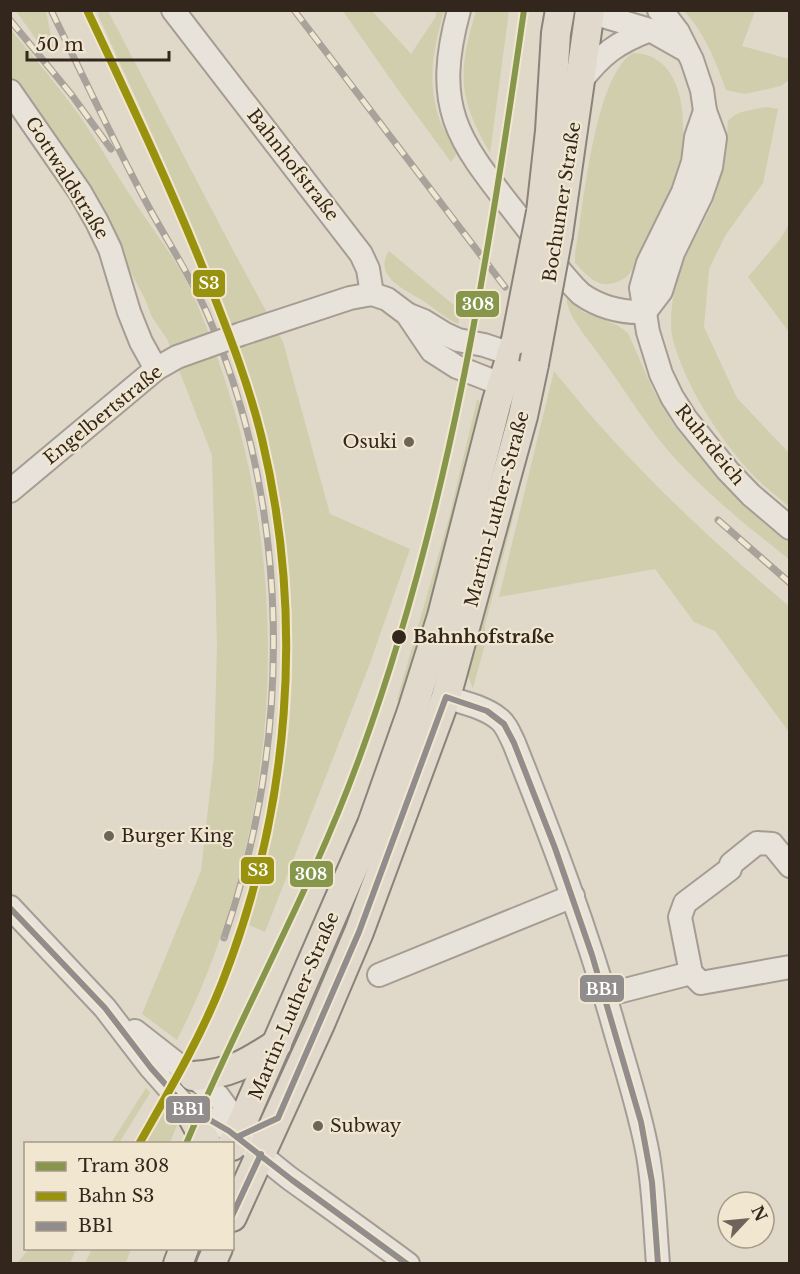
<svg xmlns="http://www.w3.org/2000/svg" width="800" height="1274" font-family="'Libre Baskerville',serif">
	<rect width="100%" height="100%" fill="#e0d8c9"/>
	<!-- green -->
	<g fill="#d0ceac">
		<polygon points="16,11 46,11 52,42 57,53 41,46"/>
		<path d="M99,11h9l126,241 49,90 47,172 80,35 -41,117 -104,266 -16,-7c17,-70 35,-139 41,-211 8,-104 -4,-211 -32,-311 -17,-59 -40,-114 -63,-170 -31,-74 -64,-146 -97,-218z"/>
		<path d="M343,11h29l39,43 24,-36 2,-7h7c-10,36 -17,66 -6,104 4,13 13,26 20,37l-7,10 -55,-75z"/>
		<path d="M476,11h33l-19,142c-33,-56 -32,-81 -14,-142z"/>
		<path d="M684,11h71l-13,35 47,13v21l-8,6 -36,8 -19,-4c-10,-28 -21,-57 -42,-79z"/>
		<path d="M10,29c24,28 47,56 69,86 19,27 35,56 53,83 19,29 41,57 57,88 11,23 20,47 28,71 80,219 65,476 -40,683l-35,-26 59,-143 13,-115 3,-111 -5,-190 -45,-116 -15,-22 -7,-18 -17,-32 -9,-22 -108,-167z"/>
		<path d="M633,53c53,1 55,73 46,112 -6,25 -20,49 -31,72 -5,10 -13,33 -22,40 -3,3 -13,7 -17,7 -14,2 -25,-12 -34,-21v-8c8,-45 19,-179 58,-202z"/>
		<path d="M767,107l11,2 -15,74 -38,53 -16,33 -5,58 33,71 52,55v54c-12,-11 -26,-21 -37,-33 -33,-36 -66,-87 -79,-134 -4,-15 -1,-44 4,-59 7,-28 25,-52 36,-79 10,-26 13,-53 15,-81 10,-11 25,-11 39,-14z"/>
		<polygon points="789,224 789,332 748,277 781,238"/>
		<path d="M389,251l72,60 -3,13c-13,-6 -24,-16 -36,-24 -16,-10 -50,-24 -33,-49z"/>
		<path d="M567,297l16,15 34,13 11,8 25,57 22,37 49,57 65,58v17c-45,-35 -91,-72 -128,-117 -23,-29 -42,-61 -64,-90 -9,-13 -32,-39 -30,-55z"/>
		<path d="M554,371c69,87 150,164 235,235v126l-74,-101 -21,-9 -39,-53 -156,28z"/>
		<polygon points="545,379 511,526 485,625 485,644 473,688 467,674"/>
		<polygon points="477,400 479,400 480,409 476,440 404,703 397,700 449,518"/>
		<polygon points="146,1088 150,1093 119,1143 111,1143"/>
		<polygon points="164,1111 177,1125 170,1143 145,1143"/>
		<polygon points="30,1248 76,1248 76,1249 70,1263 17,1263"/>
		<polygon points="92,1249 92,1248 131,1249 126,1263 85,1263"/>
	</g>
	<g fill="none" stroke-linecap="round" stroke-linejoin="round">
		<defs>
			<g id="minor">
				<polyline points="173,10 361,254 368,269 372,294"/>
				<path d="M459,10c-28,102 1,132 61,209 20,25 38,53 61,75 20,14 40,19 64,18"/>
				<polyline points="589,12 650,30 687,51"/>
				<path d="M580,82c22,-28 36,-39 70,-52"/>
				<polyline points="10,91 80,192 97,222 110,249 129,312 141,342 156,369"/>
				<polyline points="705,111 696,137 693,162 683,192 648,263 641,288 648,332 661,374 672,397 686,419 728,471 751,495 790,528"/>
				<polyline points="645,312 661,291 673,253 701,196 711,167 715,138 705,111 702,90 692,60 678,32 665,15 659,10"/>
				<polyline points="409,315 424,321 445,334 458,340 484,345 511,354"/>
				<polyline points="241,334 350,298 372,294 387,299 407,314 432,351 457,367 503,385"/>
				<polyline points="10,491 156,369 177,357 205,347"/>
				<path d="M446,697c17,6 39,10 53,22 7,5 11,16 15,24 37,93 73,187 100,284 12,42 26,84 34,128 6,35 7,72 10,109"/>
				<polyline points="790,866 772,844 757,843 731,864 730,869 685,903 680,917 691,973 701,983 790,967"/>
				<path d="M10,907l95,101 46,60 39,44c32,5 76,49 102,68 39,28 77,55 116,84"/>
				<polyline points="379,975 573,896"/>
				<polyline points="606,995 691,973"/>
				<polyline points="135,1031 218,1096 229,1111 237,1137"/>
			</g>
			<g id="major">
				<polyline points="541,212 550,131 556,33 560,10"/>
				<polyline points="558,235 590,10"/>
				<path d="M193,1076c37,-2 53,-12 84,-32"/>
				<polyline points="190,1112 207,1144"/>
				<polyline points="232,1146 372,824 412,711 442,616 497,401 516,340"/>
				<polyline points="232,1217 320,1024 359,932 446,697 523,416 534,364 511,354"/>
				<polyline points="178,1264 184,1248"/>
				<polyline points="211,1264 218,1248"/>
			</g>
		</defs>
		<!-- minor casing -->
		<use href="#minor" stroke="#a59d93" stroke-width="26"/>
		<!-- major casing -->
		<use href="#major" stroke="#8a837a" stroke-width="32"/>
		<!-- minor -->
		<use href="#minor" stroke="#e8e3da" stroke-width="22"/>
		<!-- major -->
		<use href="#major" stroke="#e0d9cc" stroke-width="28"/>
		<defs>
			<g id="rail">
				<path d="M51,10c31,64 61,128 94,190 20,38 44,73 62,113 85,196 86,424 17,625"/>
				<polyline points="294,10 505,287"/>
				<polyline points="10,20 71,94 111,149"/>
				<polyline points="718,520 790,583"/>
			</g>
		</defs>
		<!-- rail casing -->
		<use href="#rail" stroke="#a8a29b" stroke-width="7"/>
		<!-- rail -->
		<use href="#rail" stroke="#f1e6cf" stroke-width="4.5" stroke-dasharray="14" stroke-linecap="butt"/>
		<defs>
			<polyline id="minor-bridge" points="205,347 241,334"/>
			<g id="major-bridge">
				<polyline points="516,340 541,212"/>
				<polyline points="534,364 558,235"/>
			</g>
		</defs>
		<!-- minor-bridge casing -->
		<use href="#minor-bridge" stroke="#a59d93" stroke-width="26" stroke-linecap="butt"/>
		<!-- major-bridge casing -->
		<use href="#major-bridge" stroke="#8a837a" stroke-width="32" stroke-linecap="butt"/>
		<!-- minor-bridge -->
		<use href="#minor-bridge" stroke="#e8e3da" stroke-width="22"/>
		<!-- major-bridge -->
		<use href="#major-bridge" stroke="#e0d9cc" stroke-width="28"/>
		<defs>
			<g id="bus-1">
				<polyline points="10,908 105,1008 151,1068 190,1112 203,1116 229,1131 292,1180 407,1264"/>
				<polyline points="237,1137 278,1118 359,932 446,697 487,711 504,724 514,743 555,848 592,955 641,1122 652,1182 658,1264"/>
				<polyline points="232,1216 261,1154"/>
			</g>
		</defs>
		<!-- bus-1 casing -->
		<use href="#bus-1" stroke="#f1e6cf" stroke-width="10"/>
		<!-- bus-1 -->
		<use href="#bus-1" stroke="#908d8c" stroke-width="6"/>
		<defs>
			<path id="rail-1" d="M87,10c44,93 88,186 125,281 19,48 38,98 50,148 43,181 28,371 -40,544 -22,56 -53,108 -83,161"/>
		</defs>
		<!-- rail-1 casing -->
		<use href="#rail-1" stroke="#f1e6cf" stroke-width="12"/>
		<!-- rail-1 -->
		<use href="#rail-1" stroke="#98920e" stroke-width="8"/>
		<defs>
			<path id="tram-1" d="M186,1144c55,-131 126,-255 174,-388 88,-240 128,-493 164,-746"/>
		</defs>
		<!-- tram-1 casing -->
		<use href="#tram-1" stroke="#f1e6cf" stroke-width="10"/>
		<!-- tram-1 -->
		<use href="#tram-1" stroke="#86964b" stroke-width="6"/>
	</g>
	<!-- markers -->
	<g fill="#6f6459" stroke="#f1e6cf" stroke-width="2">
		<circle cx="409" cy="442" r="6"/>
		<circle cx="109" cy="836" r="6"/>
		<circle cx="318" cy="1126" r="6"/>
	</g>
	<circle fill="#32261d" stroke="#f1e6cf" stroke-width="2" cx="399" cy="637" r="8"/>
	<g text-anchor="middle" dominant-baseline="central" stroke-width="4.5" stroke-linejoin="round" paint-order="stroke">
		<!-- street labels -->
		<g font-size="18" fill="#32261d" stroke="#f1e6cf">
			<text transform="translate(293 165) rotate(52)">Bahnhofstraße</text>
			<text transform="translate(67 178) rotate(58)">Gottwaldstraße</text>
			<text transform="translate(562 202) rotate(-81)">Bochumer Straße</text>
			<text transform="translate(103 415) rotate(-39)">Engelbertstraße</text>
			<text transform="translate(710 445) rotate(51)">Ruhrdeich</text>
			<text transform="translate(497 509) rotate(-75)">Martin-Luther-Straße</text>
			<text transform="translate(294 1006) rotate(-67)">Martin-Luther-Straße</text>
		</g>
		<!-- poi labels -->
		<g font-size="18" fill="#32261d" stroke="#f1e6cf" text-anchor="start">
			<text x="397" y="442" text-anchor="end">Osuki</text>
			<text x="121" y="836">Burger King</text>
			<text x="330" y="1126">Subway</text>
		</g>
		<!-- stop labels -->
		<g font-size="18" font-weight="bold" fill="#32261d" stroke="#f1e6cf" text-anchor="start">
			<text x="413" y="637">Bahnhofstraße</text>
		</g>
	</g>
	<g stroke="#f1e6cf" stroke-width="2">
		<rect x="192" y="269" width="34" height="29" rx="6" fill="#98920e"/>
		<rect x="455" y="290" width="45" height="28" rx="6" fill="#86964b"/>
		<rect x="240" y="856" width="35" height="29" rx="6" fill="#98920e"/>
		<rect x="289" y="860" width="45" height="28" rx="6" fill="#86964b"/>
		<rect x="579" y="974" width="46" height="29" rx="6" fill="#908d8c"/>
		<rect x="165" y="1095" width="46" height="29" rx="6" fill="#908d8c"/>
	</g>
	<g font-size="16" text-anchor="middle" font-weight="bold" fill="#fff">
		<text x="209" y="289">S3</text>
		<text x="478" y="310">308</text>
		<text x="258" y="876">S3</text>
		<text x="311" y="880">308</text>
		<text x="602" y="995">BB1</text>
		<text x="188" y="1115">BB1</text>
	</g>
	<!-- border -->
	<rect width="800" height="1274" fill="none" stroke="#32261d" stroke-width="24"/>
	<!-- legend -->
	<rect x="24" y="1142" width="210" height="108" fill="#f1e6cf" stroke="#a59988" stroke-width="1.5"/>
	<rect x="36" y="1162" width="30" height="9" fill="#86964b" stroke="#a59988" stroke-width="1.5"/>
	<text x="78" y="1172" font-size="18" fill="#32261d">Tram 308</text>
	<rect x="36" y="1192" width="30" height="9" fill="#98920e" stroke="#a59988" stroke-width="1.5"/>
	<text x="78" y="1202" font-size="18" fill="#32261d">Bahn S3</text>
	<rect x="36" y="1222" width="30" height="9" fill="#908d8c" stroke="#a59988" stroke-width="1.5"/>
	<text x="78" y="1232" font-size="18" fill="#32261d">BB1</text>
	<!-- north arrow -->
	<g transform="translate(746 1220) rotate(64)"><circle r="28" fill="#f1e6cf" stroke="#a59988" stroke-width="1.5"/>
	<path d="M0-4.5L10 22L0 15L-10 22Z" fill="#6f6459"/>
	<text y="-9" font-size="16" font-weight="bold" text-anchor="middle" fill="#32261d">N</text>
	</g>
	<!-- scale -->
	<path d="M27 51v9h142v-9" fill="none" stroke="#32261d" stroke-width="3"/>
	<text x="36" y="51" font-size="18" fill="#32261d" stroke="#f1e6cf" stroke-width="4.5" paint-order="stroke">50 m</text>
</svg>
